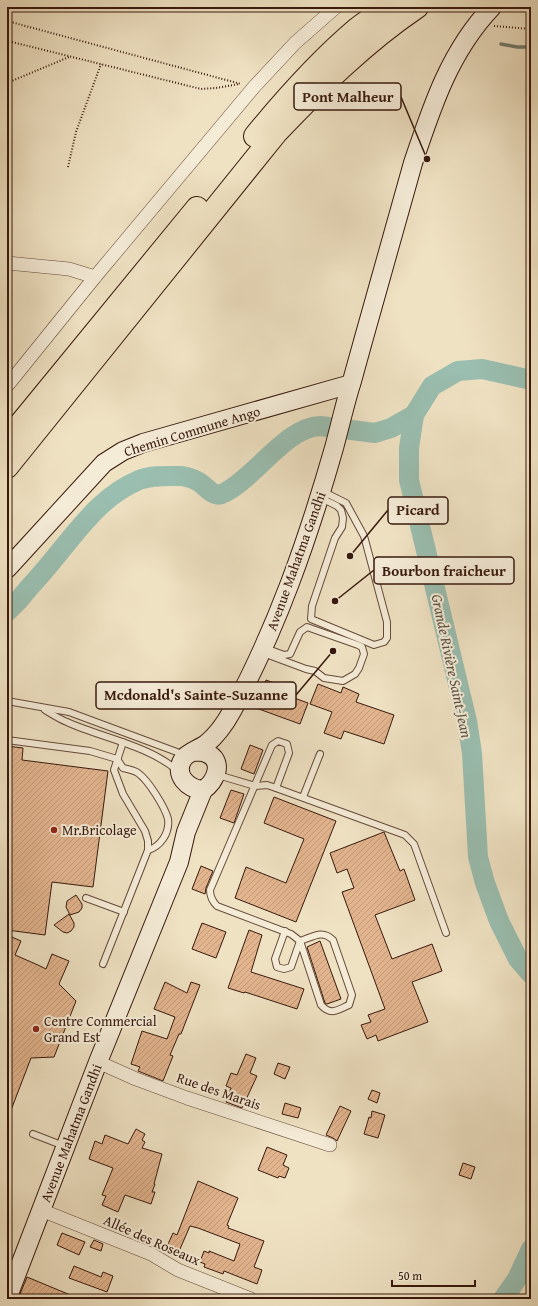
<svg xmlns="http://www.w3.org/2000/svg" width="538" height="1306" font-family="'Gentium Book Plus',serif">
	<defs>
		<pattern id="building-hatch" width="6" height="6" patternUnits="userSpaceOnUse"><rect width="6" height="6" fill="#e3b58f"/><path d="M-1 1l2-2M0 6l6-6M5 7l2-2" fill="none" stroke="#c39b7a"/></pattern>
	</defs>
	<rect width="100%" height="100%" fill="#efe2c3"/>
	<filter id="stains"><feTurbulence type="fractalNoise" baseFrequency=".005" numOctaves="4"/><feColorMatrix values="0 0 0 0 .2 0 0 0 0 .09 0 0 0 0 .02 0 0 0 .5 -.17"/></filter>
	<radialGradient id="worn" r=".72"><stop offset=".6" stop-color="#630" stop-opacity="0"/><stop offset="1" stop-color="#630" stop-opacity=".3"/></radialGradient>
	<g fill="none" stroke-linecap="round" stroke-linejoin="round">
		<!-- stream -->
		<polyline stroke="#727c6e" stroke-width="3.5" points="501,44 517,47 531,47"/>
		<!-- river -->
		<g stroke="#9abeb0" stroke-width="20">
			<polyline points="531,380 482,369 458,371 432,386 414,415 409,448 409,480 467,721 472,753 478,857 485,883 499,921 518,959 531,974"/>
			<path d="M7,612l11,-11c11,-14 24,-27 35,-41 26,-31 48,-64 86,-80 13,-5 29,-4 43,-4 5,1 12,3 17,6 8,5 15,17 25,11 31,-15 62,-66 96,-67l55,7 16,-5 23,-13"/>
			<polyline points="503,1299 517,1279 531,1249"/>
		</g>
	</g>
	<!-- building -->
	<g fill="url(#building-hatch)" stroke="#37180c">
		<polygon points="266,680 282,686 280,693 308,703 300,724 256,708"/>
		<polygon points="318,684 341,693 343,687 359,694 356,702 394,715 384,744 344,731 341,739 324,733 332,712 310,704"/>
		<polygon points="250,745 263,750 254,774 241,769"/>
		<polygon points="7,746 23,748 22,760 108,771 93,887 52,882 45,935 7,930"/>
		<polygon points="231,790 244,794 234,823 220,818"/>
		<polygon points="274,797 336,821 296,922 235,898 246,867 286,883 304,839 264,823"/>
		<polygon points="384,832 400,871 404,869 415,900 375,915 392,959 432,944 442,971 412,982 428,1022 378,1041 376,1035 367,1039 361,1025 371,1022 368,1015 385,1009 342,892 354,888 347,869 337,873 330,853"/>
		<polygon points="201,866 213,871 206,888 205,894 192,889"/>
		<polygon points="76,895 82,904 82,908 79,912 70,915 66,907 67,901"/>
		<polygon points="69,914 74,923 74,927 71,931 67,933 63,932 54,925"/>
		<polygon points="202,923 226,932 216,958 192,949"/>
		<polygon points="249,930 262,935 251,972 304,989 297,1009 245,992 244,993 228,988"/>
		<polygon points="7,935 21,941 15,955 38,965 46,969 52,954 69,961 59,984 76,1001 54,1057 31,1058 8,1118"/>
		<polygon points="320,941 341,999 327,1004 325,1003 307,947"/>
		<polygon points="165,982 187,993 191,982 200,985 181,1034 179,1034 170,1055 173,1056 163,1081 138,1071 140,1067 131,1064 142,1031 167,1039 175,1017 154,1009"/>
		<polygon points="246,1054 256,1058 250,1073 257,1076 242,1108 226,1102 231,1088 226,1086 231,1073 237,1075"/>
		<polygon points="278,1063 290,1067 285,1079 274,1074"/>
		<polygon points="372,1090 380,1093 377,1103 368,1099"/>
		<polygon points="285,1103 301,1108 298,1118 282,1114"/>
		<polygon points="340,1106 351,1111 337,1141 333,1138 326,1135"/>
		<polygon points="372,1111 385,1115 378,1138 364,1134 369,1117 371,1118"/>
		<polygon points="136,1129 145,1134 142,1140 145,1142 142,1148 162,1154 154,1184 155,1184 152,1192 155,1192 151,1204 125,1195 118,1212 102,1205 106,1196 102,1195 113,1168 89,1159 95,1141 102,1144 105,1135 128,1144"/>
		<polygon points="267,1147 287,1155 283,1165 289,1168 285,1178 279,1176 278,1178 258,1170"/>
		<polygon points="463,1163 475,1167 471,1179 459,1175"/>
		<polygon points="198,1181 238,1198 227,1225 229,1226 228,1228 264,1241 254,1267 262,1270 257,1284 224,1271 223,1274 204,1267 205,1264 200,1262 204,1251 209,1253 209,1251 234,1261 240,1244 198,1228 190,1226 177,1256 165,1251 173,1233 177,1235"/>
		<polygon points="62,1233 85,1242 79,1255 57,1245"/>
		<polygon points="94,1240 103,1244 101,1251 90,1247"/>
		<polygon points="74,1266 101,1277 103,1272 113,1276 107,1292 69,1278"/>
		<polygon points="27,1277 80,1299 33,1299 20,1294"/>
	</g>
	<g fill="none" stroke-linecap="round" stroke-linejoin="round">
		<defs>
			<g id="lane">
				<polyline points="321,498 337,506 341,510 343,518 342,527 335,538 312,606 311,619 374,645 384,642 387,638 387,622 364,536 346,503 322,491"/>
				<polyline points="263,653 306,669 315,671 324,678 343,681 355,674 359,668 364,654 362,647 358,645 307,627 300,632 290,654 284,655 265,648"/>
				<polyline points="7,701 69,712 185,755"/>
				<path d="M45,710c7,4 14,9 22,12 35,16 81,23 111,49"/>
				<path d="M7,740l83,11 27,8 6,9c5,1 11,2 15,5 10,7 27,34 30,46 2,14 -8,28 -20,31"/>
				<polyline points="218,775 255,786 267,785 276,788 405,835 414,844 446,933"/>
				<path d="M276,788l13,-35 -2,-9 -9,-3 -6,4 -62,145c0,7 2,11 7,16l74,28 9,7 21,64c10,11 16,5 28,0l3,-10 -19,-55c-11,-11 -20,-3 -33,1"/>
				<polyline points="303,797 320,754"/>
				<polyline points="86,898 124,912"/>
				<polyline points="285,931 275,959 277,967 284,969 291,967 300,941"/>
				<polyline points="103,964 148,850 148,841 145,831 123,794 114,770 123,742"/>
				<polyline points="33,1134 64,1146"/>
			</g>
			<g id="street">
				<polyline points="7,263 69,269 95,277"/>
				<polyline points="7,386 95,277 254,87 295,43 336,7"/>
				<polyline points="98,1062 136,1079 187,1098 330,1145"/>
				<polyline points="41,1210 151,1254 178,1270 251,1299"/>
			</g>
			<g id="secondary">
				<polyline points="7,569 104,463 123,451 143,443 351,384"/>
				<path d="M193,752c4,0 9,-1 13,1 19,7 10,29 -3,37 -15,-1 -30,-15 -20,-31 5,-7 16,-10 23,-15 10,-8 20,-22 26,-33 45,-83 76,-172 102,-263 6,-22 11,-45 18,-67 20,-73 41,-146 61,-218 19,-57 37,-112 79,-156"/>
				<polyline points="7,1299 98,1062 179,862 186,832 203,790"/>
			</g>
			<g id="highway">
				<path d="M255,136c32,-39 65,-76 103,-108 10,-8 21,-14 31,-21"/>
				<polyline points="7,440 197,208"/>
				<path d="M7,467l269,-334c44,-46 88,-90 141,-126"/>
			</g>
		</defs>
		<!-- lane casing -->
		<use href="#lane" stroke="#654a3a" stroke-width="8"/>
		<!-- street casing -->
		<use href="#street" stroke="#654a3a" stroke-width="14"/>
		<!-- secondary casing -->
		<use href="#secondary" stroke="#37180c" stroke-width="20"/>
		<!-- highway casing -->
		<use href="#highway" stroke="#37180c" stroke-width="24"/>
		<!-- path -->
		<g stroke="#37180c" stroke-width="2" stroke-dasharray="1 2" stroke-linecap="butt">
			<polyline points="7,21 241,84"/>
			<polyline points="494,26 531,29"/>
			<polyline points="12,42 201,89 216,88 239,84"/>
			<polyline points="7,83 69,57"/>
			<polyline points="68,167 76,132 101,64"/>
		</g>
		<!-- lane -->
		<use href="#lane" stroke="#f5ecd8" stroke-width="6"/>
		<!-- street -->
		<use href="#street" stroke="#f5ecd8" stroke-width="13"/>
		<!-- secondary -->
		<use href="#secondary" stroke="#f5ecd8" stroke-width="18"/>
		<!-- highway -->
		<use href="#highway" stroke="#efe2c3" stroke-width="22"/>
	</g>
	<!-- markers -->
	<g fill="#8f2418" stroke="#f5ecd8" stroke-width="1.5">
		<circle cx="54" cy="830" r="4"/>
		<circle cx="36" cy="1029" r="4"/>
	</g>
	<g text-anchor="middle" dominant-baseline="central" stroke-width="4" stroke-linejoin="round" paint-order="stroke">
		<!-- street labels -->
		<g font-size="14" fill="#37180c" stroke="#f5ecd8">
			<text transform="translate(192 431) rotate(-17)">Chemin Commune Ango</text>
			<text transform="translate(296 561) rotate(-70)">Avenue Mahatma Gandhi</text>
			<text transform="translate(219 1091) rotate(19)">Rue des Marais</text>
			<text transform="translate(71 1133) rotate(-69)">Avenue Mahatma Gandhi</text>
			<text transform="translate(152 1240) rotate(24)">Allée des Roseaux</text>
		</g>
		<!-- poi labels -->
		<g font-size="14" fill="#37180c" stroke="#f5ecd8" text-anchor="start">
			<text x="62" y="830">Mr.Bricolage</text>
			<text x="44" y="1021">Centre Commercial<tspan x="44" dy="16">Grand Est</tspan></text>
		</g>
		<!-- water labels -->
		<g font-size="15" font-style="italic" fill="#5a5245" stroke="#f5ecd8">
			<text transform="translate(452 666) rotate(78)">Grande Rivière Saint-Jean</text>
		</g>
	</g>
	<!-- callouts -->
	<path fill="none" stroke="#37180c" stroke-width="1.5" d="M427 159L401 97M350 556L388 510M335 601L374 570M333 651L296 695"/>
	<g fill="#37180c" stroke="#f5ecd8" stroke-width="1.5">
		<circle cx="427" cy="159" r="4"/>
		<circle cx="350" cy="556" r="4"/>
		<circle cx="335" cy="601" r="4"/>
		<circle cx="333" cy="651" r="4"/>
	</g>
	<g fill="#f5ecd8" stroke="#37180c" stroke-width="1.5">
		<rect x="294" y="83" width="107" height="27" rx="4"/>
		<rect x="388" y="497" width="60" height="27" rx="4"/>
		<rect x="374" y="557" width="140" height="27" rx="4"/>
		<rect x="96" y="682" width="200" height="27" rx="4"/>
	</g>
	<g font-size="15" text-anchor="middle" font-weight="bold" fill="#37180c">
		<text x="348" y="102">Pont Malheur</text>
		<text x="418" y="515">Picard</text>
		<text x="444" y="576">Bourbon fraicheur</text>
		<text x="196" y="700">Mcdonald's Sainte-Suzanne</text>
	</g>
	<!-- margin -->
	<rect width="538" height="1306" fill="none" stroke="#efe2c3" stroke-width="24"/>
	<rect x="8" y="8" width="522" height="1290" fill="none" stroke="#37180c" stroke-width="2"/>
	<rect x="12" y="12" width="514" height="1282" fill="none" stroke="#37180c"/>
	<!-- scale -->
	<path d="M392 1280v6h83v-6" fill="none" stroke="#37180c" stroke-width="2"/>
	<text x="398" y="1280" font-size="12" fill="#37180c" stroke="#f5ecd8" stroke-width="3" paint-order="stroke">50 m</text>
	<rect width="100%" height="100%" filter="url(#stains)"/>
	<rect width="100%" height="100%" fill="url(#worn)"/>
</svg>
